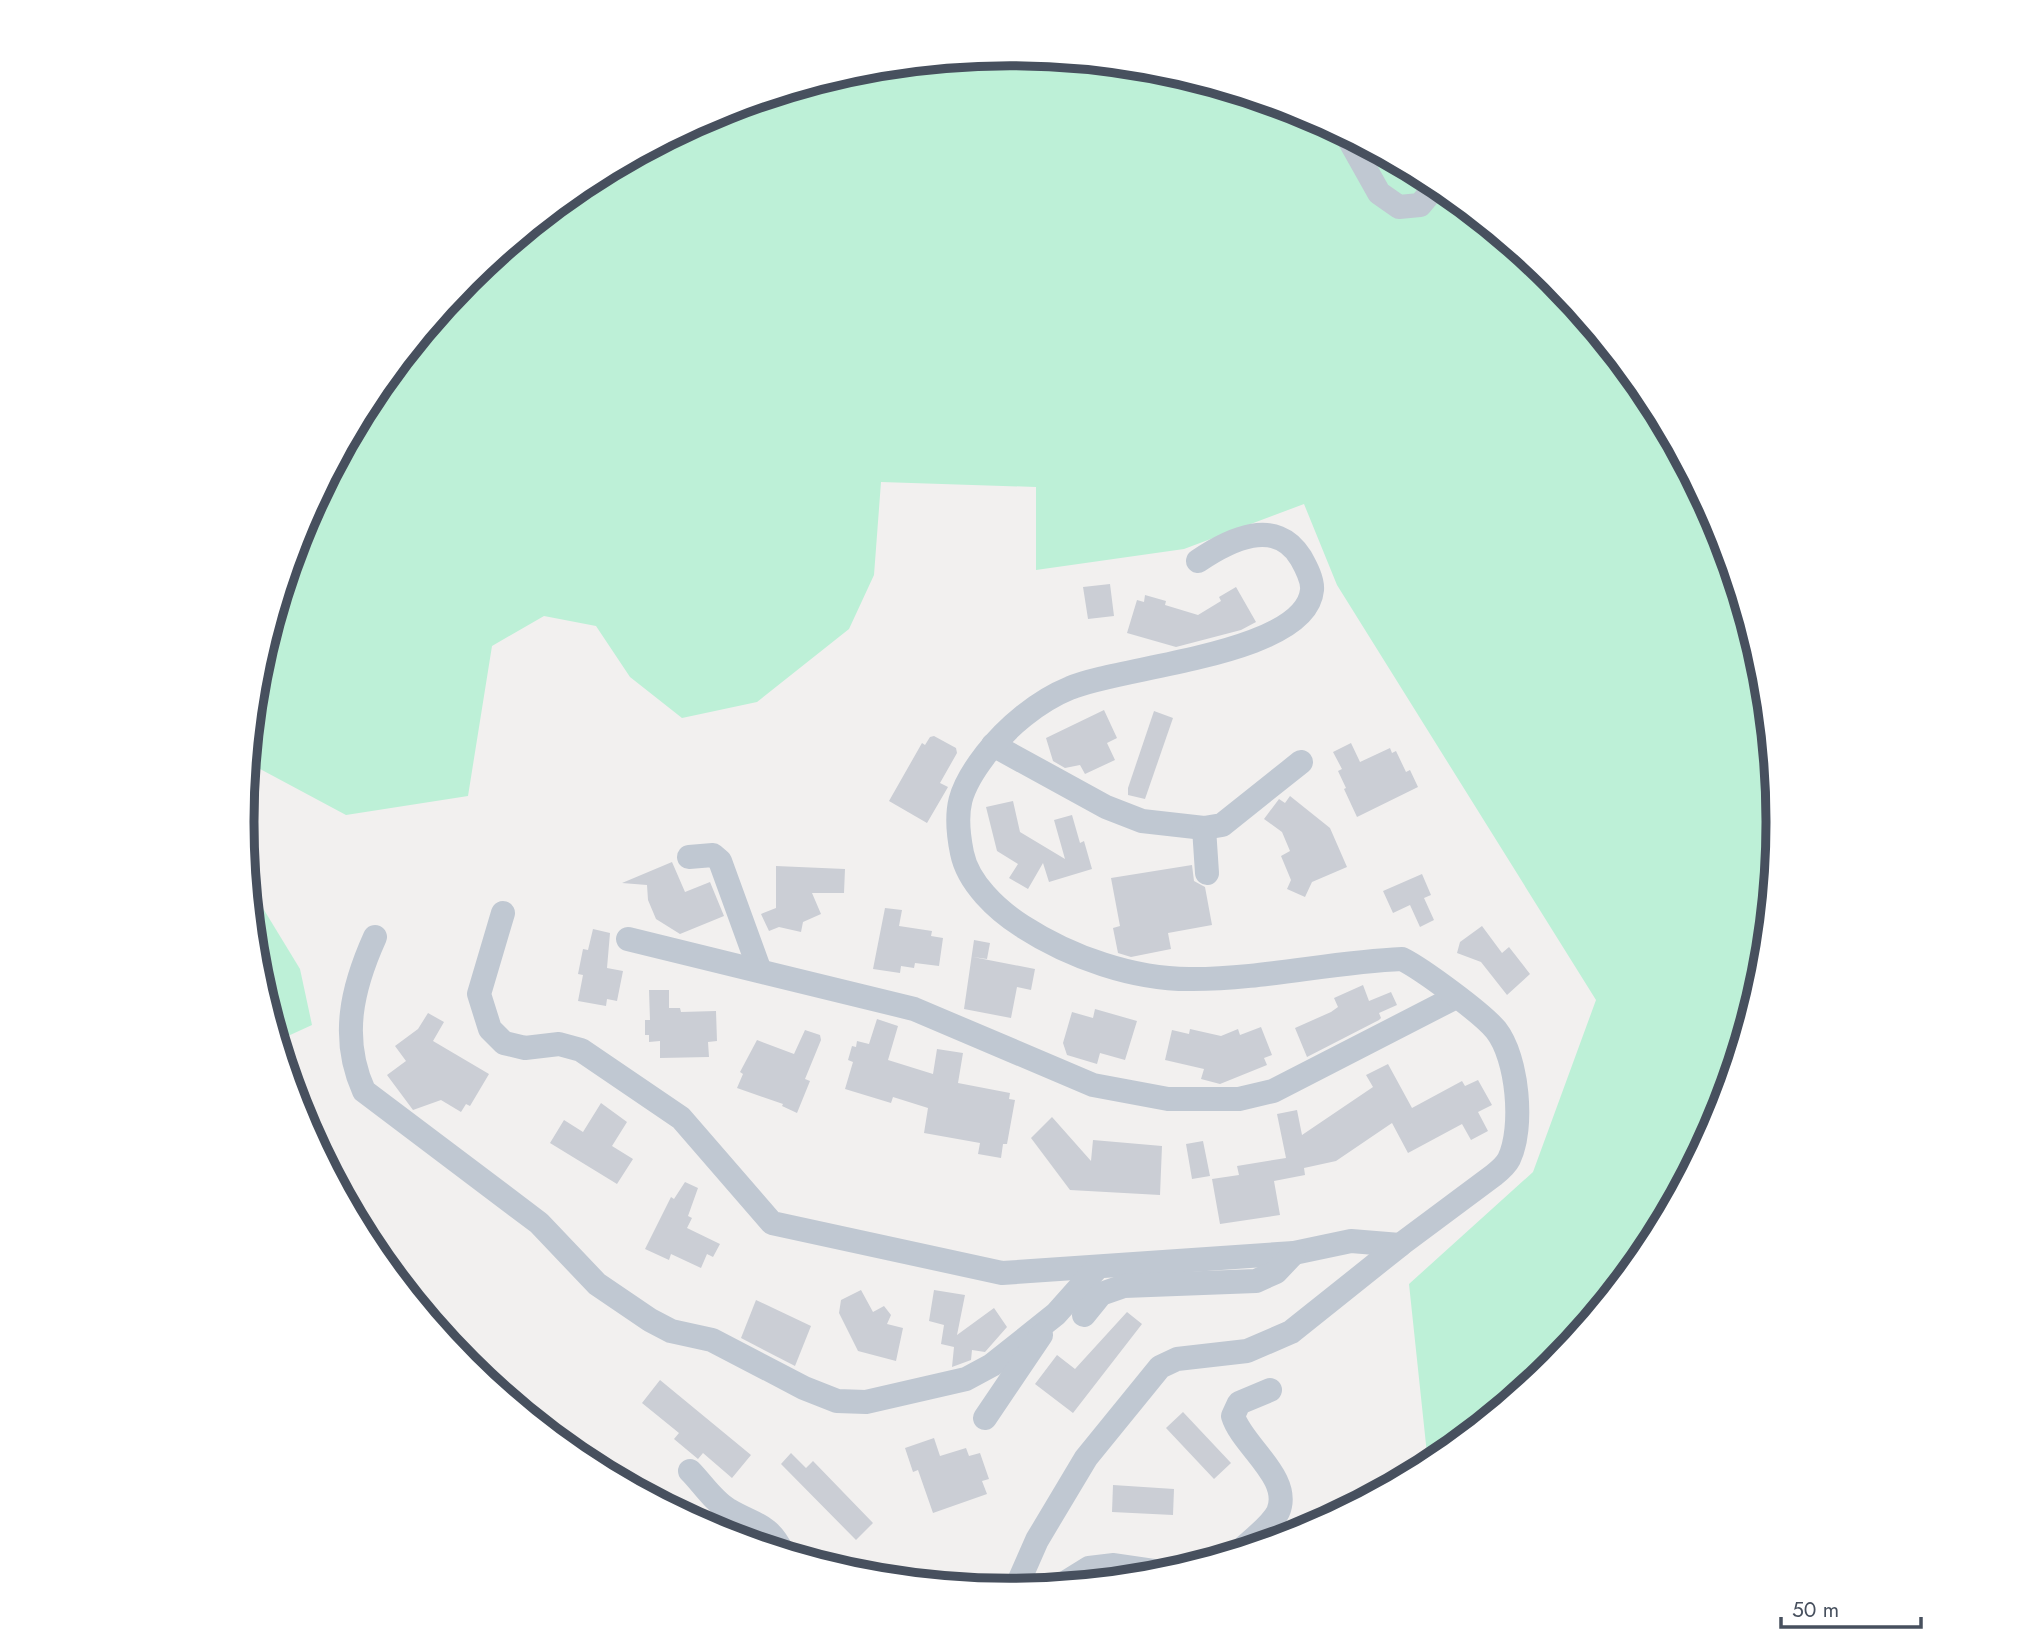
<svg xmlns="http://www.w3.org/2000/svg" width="2019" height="1645" font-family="Jost,sans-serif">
	<rect width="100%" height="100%" fill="#f2f0ef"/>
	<!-- green -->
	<g fill="#bdf0d7">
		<polygon points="1010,54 1160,69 1304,113 1437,184 1553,280 1648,396 1719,529 1763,673 1778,823 1763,973 1719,1117 1648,1250 1552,1366 1436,1461 1411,1475 1427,1454 1409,1284 1533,1172 1596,1000 1337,585 1304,504 1184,549 1036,570 1036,487 881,482 874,575 849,629 757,702 682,718 630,677 596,626 544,616 492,646 468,796 346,815 247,762 256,672 300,528 371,395 467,279 583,184 716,113 860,69"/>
		<polygon points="247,882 300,969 312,1025 277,1041 256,972"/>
	</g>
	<!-- building -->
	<g fill="#cbced5">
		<polygon points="1110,584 1114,616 1088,619 1083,587"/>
		<polygon points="1236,587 1256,622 1241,630 1176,647 1127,633 1137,600 1144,602 1145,595 1166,601 1165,605 1198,615 1221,601 1219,597"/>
		<polygon points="1104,710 1117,738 1107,743 1115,760 1085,774 1080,765 1065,768 1053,761 1046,738"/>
		<polygon points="1154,711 1173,718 1145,799 1128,795 1128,788"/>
		<polygon points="934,736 956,748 957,753 940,783 948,787 927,823 889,801 922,743 925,745 930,737"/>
		<polygon points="1351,743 1360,762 1390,748 1392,753 1396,751 1406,772 1410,770 1418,787 1357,817 1344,789 1346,788 1338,771 1342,769 1333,752"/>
		<polygon points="1290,796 1330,828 1347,867 1312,882 1305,897 1287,889 1291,880 1281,856 1290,851 1282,832 1264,819 1279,799 1285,803"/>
		<polygon points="1013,801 1020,832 1065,859 1054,820 1072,815 1080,843 1084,841 1092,869 1049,882 1043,863 1028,889 1009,878 1018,864 997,851 986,807"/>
		<polygon points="672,862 685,892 710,882 724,916 680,934 656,919 648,900 647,885 622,883"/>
		<polygon points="1192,865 1194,881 1205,887 1212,925 1168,933 1171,949 1131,957 1118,953 1113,928 1120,926 1111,878"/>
		<polygon points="776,866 845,869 844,893 812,893 821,914 803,922 801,932 779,927 769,931 761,914 776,908"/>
		<polygon points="1422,874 1431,895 1424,898 1434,920 1420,927 1410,905 1393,913 1383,891"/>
		<polygon points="885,908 902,910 899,926 932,931 931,936 943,938 939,966 915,963 914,968 901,966 900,973 873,969"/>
		<polygon points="1482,926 1502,953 1509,947 1530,974 1507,995 1481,962 1457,953 1460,942"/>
		<polygon points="593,929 610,933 607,968 623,971 617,1001 607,999 606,1006 578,1001 583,975 578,974 583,949 588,950"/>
		<polygon points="974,940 990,943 987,959 973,957 1035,969 1031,990 1017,987 1011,1018 964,1009"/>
		<polygon points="1363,985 1369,1001 1391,992 1397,1005 1379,1013 1381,1018 1379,1020 1307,1057 1295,1028 1331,1012 1338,1007 1334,998"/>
		<polygon points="649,990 669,990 669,1008 680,1008 681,1012 716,1011 717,1041 708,1042 709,1057 660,1058 660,1041 649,1042 649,1035 645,1035 645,1020 650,1020"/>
		<polygon points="1095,1009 1137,1021 1125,1060 1100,1053 1097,1064 1067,1055 1063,1043 1072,1012 1093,1018"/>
		<polygon points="428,1013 444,1022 433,1041 489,1074 470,1106 466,1104 461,1112 441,1100 413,1110 387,1075 406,1061 395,1046 418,1029"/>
		<polygon points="877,1019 898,1026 888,1060 933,1074 937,1049 963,1053 958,1083 1010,1093 1009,1099 1015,1100 1007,1144 1003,1144 1001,1158 978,1154 980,1143 924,1133 928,1108 893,1097 891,1103 845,1089 853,1062 848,1060 852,1046 856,1047 857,1041 869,1044"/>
		<polygon points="1261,1027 1272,1055 1264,1058 1267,1065 1220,1084 1201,1079 1204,1069 1165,1060 1172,1030 1189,1034 1190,1029 1221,1036 1238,1029 1240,1035"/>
		<polygon points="805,1030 820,1035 821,1040 805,1079 810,1081 797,1113 782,1106 783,1104 737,1088 743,1074 740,1072 757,1040 794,1054"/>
		<polygon points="1388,1064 1412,1108 1462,1081 1465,1086 1478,1080 1492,1105 1478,1112 1488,1131 1471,1140 1462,1124 1408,1153 1392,1123 1336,1161 1304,1168 1305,1175 1274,1181 1280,1215 1220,1224 1212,1179 1239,1175 1237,1166 1286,1158 1277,1114 1297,1110 1302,1135 1373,1087 1366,1075"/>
		<polygon points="601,1103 627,1122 612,1146 633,1159 617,1184 550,1143 564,1120 583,1132"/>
		<polygon points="1052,1117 1091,1161 1093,1140 1162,1146 1160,1195 1070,1190 1031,1138"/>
		<polygon points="1203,1141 1210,1176 1192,1179 1186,1144"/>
		<polygon points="685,1182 698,1188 688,1216 692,1218 687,1228 720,1244 713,1257 707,1254 701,1268 671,1254 669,1260 645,1249 671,1197 674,1199"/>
		<polygon points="861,1290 873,1312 884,1306 891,1315 887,1324 903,1328 896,1361 858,1351 839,1313 841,1300"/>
		<polygon points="934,1290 965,1295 957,1335 994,1308 1007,1327 985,1352 972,1350 971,1360 952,1367 954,1347 941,1344 944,1325 929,1321"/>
		<polygon points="756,1300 811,1326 795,1366 741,1338"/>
		<polygon points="1127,1312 1142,1324 1073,1413 1035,1384 1057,1355 1075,1369"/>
		<polygon points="660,1380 751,1455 732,1478 703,1453 698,1459 674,1439 679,1433 642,1403"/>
		<polygon points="1183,1412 1231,1463 1214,1479 1166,1428"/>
		<polygon points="934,1438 940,1456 966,1448 969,1456 980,1453 989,1479 982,1481 987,1494 933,1513 918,1470 913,1472 905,1448"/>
		<polygon points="791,1453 806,1468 813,1461 873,1523 856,1540 781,1464"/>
		<polygon points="1113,1485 1174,1489 1173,1515 1112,1512"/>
	</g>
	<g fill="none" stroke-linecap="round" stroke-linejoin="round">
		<!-- minor -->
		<g stroke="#c0c8d2" stroke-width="24">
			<polyline points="1347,136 1379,193 1399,207 1420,205 1430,193 1433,182"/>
			<polyline points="993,745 1106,807 1142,821 1204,828 1222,825 1301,762"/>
			<polyline points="1204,828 1207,873"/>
			<polyline points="689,857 713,855 720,861 760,971"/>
			<polyline points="503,913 479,994 490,1029 504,1043 525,1048 559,1044 581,1050 681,1118 772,1223 1002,1273 1294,1253 1351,1241 1400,1245"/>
			<path d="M375,937c-23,51 -35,101 -11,154l175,132 58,61 53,36 21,11 41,9 92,48 33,13 29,1 100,-23 26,-14 64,-51 41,-46"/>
			<polyline points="628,939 914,1009 1093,1085 1168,1099 1239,1099 1273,1091 1456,997"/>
			<polyline points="1084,1315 1101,1294 1124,1286 1256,1281 1276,1272 1294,1253"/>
			<polyline points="985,1418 1041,1335"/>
			<path d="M690,1471c12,12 24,31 39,39 25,15 40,13 54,43"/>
			<path d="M1239,1552c11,-11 32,-26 39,-40 15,-34 -36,-66 -45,-96l6,-13 31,-13"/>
			<polyline points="1060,1586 1089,1568 1114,1565 1169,1573"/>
			<path d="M1015,1590l22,-50 49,-82 74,-91 17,-8 70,-8 44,-19 109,-87 94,-70c5,-4 12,-10 15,-16 15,-31 9,-101 -13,-129 -14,-17 -74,-61 -94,-71 -70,3 -140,20 -209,20 -59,1 -123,-22 -171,-53 -25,-16 -54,-43 -60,-73 -9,-44 -3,-64 24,-99 21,-27 52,-53 84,-66 50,-22 236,-33 242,-98 1,-10 -6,-23 -11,-32 -25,-42 -72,-18 -103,3"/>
		</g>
	</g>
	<!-- crop -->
	<path d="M0 0H2019V1645H0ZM254 822a756 756 0 1 1 1512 0a756 756 0 1 1-1512 0Z" fill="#fff" fill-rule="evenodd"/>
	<path fill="none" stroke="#47505e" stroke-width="9" d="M254 822a756 756 0 1 1 1512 0a756 756 0 1 1-1512 0Z"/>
	<!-- scale -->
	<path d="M1781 1617v10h140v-10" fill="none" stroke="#47505e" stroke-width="3.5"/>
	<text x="1792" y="1617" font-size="21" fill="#47505e" stroke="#ffffff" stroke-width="5" paint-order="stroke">50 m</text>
</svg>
